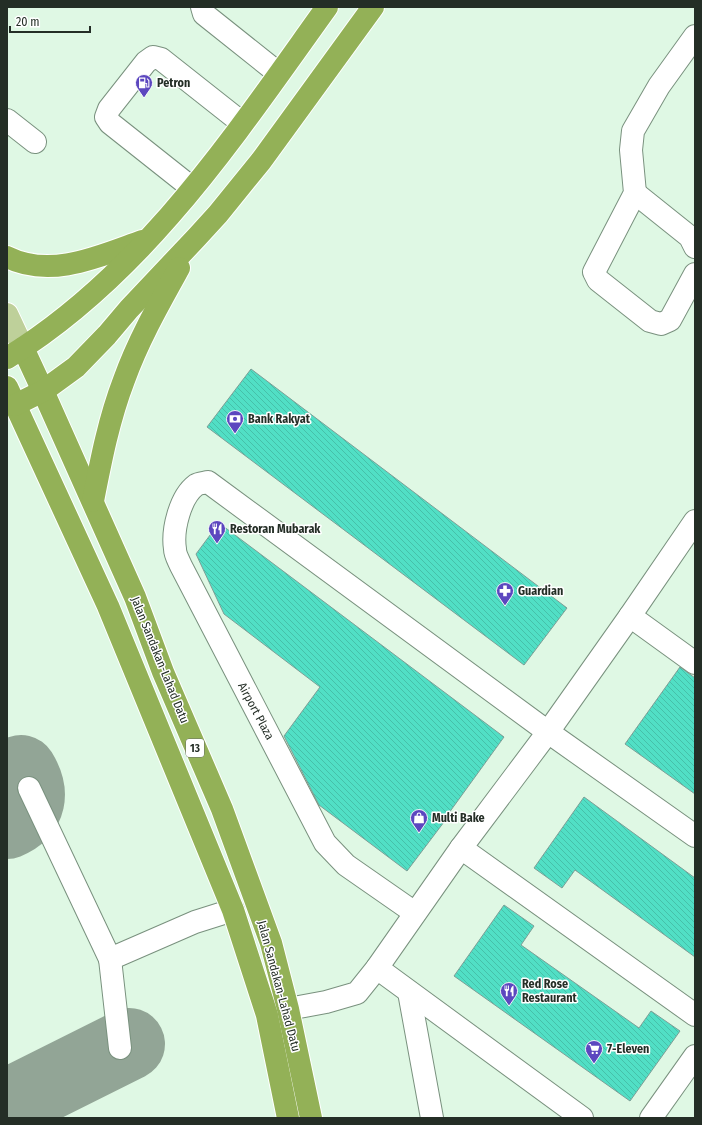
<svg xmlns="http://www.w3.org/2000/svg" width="702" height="1125" font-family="'Fira Sans Condensed',sans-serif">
	<defs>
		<pattern id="building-back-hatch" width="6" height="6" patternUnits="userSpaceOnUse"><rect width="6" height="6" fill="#51dfc5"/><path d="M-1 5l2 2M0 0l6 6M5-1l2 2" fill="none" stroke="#46c0a9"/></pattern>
	</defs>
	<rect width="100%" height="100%" fill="#dff8e4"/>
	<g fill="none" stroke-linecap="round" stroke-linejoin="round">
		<!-- taxiway -->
		<g stroke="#92a596" stroke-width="72">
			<path d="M7,823c25,-10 27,-31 14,-52"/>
			<polyline points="7,1105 129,1044"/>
		</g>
	</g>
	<!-- building -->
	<g fill="url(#building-back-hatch)" stroke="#7d9e96">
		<polygon points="251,369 567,608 524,665 207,427"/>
		<polygon points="219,523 504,737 446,817 447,818 407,871 319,805 284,736 320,687 224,614 196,554"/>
		<polygon points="680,667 695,678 695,794 625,744"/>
		<polygon points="584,797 695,878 695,957 575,870 562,888 534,868"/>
		<polygon points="504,905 534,926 521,945 639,1028 651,1011 680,1031 630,1101 454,976"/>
	</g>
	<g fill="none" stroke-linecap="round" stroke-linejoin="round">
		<defs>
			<g id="minor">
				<polyline points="202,7 204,14 278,73"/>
				<polyline points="695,36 659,86 633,131 631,150 635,193 594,272 598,280 650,321 661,324 670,320 695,274"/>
				<polyline points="7,120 35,142"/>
				<polyline points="192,188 110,123 106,117 109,109 146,62 153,57 161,59 242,123"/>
				<polyline points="635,193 690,237 695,247"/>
				<polyline points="630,616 695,663"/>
				<polyline points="29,788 110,959 195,922 233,910"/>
				<polyline points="461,848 695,1015"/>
				<path d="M415,913l-69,-48 -21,-22 -144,-277c-2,-5 -6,-11 -6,-17 -3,-19 5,-52 21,-64 3,-2 8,-2 12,-3l340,250 147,104"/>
				<polyline points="110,959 120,1048"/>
				<polyline points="377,968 582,1118"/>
				<polyline points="409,992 432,1118"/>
				<polyline points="288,1009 326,1002 357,993 377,968 461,848 548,732 630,616 695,521"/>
				<polyline points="651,1118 695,1056"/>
			</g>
			<polyline id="major" points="7,314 23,348"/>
			<g id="highway">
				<path d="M7,257c44,22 93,-1 135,-16"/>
				<polyline points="23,348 43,391 135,597 163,672 222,809 252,891 271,943 288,1009 311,1118"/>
				<path d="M7,358c137,-84 228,-223 320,-351"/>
				<polyline points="7,387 108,606 233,910 267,1015 288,1118"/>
				<polyline points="15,405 43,391 76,367 107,335 129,309 197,237 218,214 261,161 373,7"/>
				<path d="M93,501c8,-41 16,-82 31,-121 14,-39 35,-76 55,-112"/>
			</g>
		</defs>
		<!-- minor casing -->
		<use href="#minor" stroke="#79917e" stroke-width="24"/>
		<!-- major casing -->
		<use href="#major" stroke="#fff" stroke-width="24"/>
		<!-- highway casing -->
		<use href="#highway" stroke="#fff" stroke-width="24"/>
		<!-- minor -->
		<use href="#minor" stroke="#fff" stroke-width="22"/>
		<!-- major -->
		<use href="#major" stroke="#bed09a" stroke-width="22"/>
		<!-- highway -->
		<use href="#highway" stroke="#93b157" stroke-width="22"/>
	</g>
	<!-- icons -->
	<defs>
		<symbol id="fuel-pin" viewBox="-11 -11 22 30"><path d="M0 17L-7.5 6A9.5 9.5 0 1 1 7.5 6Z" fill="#5c47bf" stroke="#fff"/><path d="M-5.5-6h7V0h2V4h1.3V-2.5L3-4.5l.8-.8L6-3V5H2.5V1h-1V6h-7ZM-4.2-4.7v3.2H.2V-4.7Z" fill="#fff"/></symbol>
		<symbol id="bank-pin" viewBox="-11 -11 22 30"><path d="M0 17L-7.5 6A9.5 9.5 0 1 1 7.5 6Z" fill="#5c47bf" stroke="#fff"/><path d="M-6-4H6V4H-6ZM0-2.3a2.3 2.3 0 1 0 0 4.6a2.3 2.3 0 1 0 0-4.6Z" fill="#fff"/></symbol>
		<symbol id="restaurant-pin" viewBox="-11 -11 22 30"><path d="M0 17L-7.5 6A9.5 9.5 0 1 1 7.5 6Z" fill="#5c47bf" stroke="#fff"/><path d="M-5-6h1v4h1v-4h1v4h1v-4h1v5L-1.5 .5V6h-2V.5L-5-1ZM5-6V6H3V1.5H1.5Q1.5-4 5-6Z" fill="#fff"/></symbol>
		<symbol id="pharmacy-pin" viewBox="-11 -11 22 30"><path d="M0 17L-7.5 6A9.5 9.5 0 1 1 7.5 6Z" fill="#5c47bf" stroke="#fff"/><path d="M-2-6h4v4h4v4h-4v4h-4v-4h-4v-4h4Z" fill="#fff"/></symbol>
		<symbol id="shop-pin" viewBox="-11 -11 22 30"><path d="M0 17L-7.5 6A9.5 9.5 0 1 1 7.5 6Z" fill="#5c47bf" stroke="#fff"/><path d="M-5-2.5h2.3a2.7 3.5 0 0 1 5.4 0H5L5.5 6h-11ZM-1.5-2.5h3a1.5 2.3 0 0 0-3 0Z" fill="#fff"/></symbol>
		<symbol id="supermarket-pin" viewBox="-11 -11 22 30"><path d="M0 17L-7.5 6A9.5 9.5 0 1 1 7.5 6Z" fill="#5c47bf" stroke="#fff"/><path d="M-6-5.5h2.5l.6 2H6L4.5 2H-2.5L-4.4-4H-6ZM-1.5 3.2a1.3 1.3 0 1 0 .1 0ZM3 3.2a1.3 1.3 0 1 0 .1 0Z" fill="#fff"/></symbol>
	</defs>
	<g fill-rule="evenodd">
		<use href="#fuel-pin" x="134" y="73" width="20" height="27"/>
		<use href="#bank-pin" x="225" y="409" width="20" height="27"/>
		<use href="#restaurant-pin" x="207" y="519" width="20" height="27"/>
		<use href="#pharmacy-pin" x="495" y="581" width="20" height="27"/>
		<use href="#shop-pin" x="409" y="808" width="20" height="27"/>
		<use href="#restaurant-pin" x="499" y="981" width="20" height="27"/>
		<use href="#supermarket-pin" x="584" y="1039" width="20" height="27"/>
	</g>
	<g text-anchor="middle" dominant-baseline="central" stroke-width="3" stroke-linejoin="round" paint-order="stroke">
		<!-- shield labels -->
		<rect fill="#fff" stroke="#666d67" stroke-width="1" x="186" y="739" width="18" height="18" rx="3"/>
		<g font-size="11" font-weight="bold" fill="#242e26">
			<text x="195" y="748">13</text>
		</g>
		<!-- poi labels -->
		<g font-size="12" font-weight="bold" fill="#242e26" stroke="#fff" text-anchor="start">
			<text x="157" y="83">Petron</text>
			<text x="248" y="419">Bank Rakyat</text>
			<text x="230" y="529">Restoran Mubarak</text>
			<text x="518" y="591">Guardian</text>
			<text x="432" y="818">Multi Bake</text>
			<text x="522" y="984">Red Rose<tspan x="522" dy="14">Restaurant</tspan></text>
			<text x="607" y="1049">7-Eleven</text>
		</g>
		<!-- street labels -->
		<g font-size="12" fill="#242e26" stroke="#fff">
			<text transform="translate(160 660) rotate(68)">Jalan Sandakan-Lahad Datu</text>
			<text transform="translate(256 711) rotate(62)">Airport Plaza</text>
			<text transform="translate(279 986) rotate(75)">Jalan Sandakan-Lahad Datu</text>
		</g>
	</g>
	<!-- border -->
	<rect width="702" height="1125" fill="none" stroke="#242e26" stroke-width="16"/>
	<!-- scale -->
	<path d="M10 26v6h80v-6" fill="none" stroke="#242e26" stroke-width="2"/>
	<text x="16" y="26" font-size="12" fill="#242e26" stroke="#ffffff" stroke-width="3" paint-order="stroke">20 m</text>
</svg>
